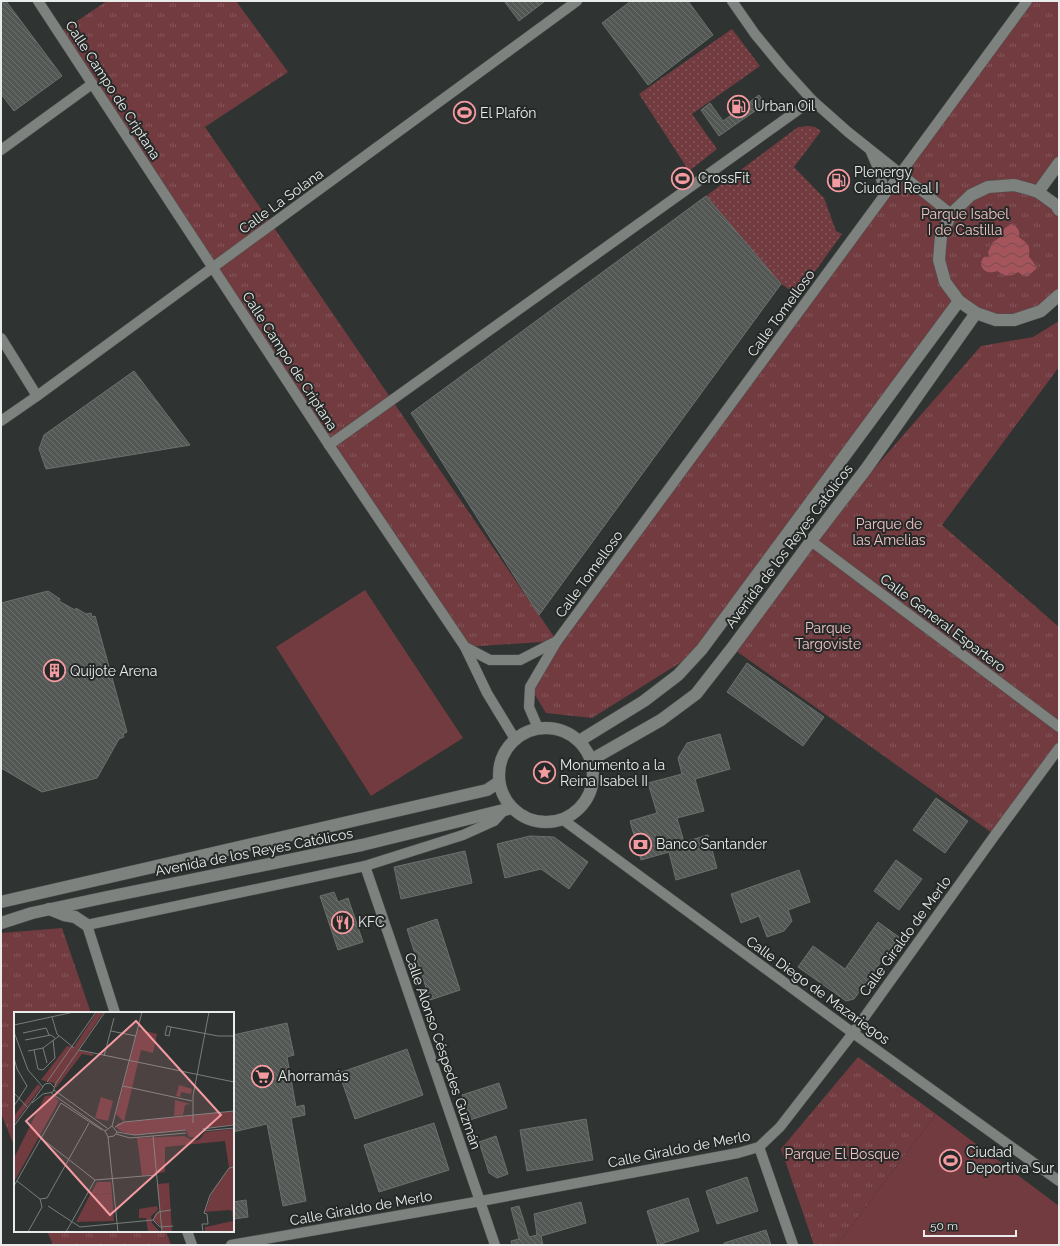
<svg xmlns="http://www.w3.org/2000/svg" width="1060" height="1246" font-family="Raleway,sans-serif">
	<defs>
		<pattern id="grass-dots" width="8" height="8" patternUnits="userSpaceOnUse"><rect width="8" height="8" fill="#713b40"/><path d="M2 2h.1M6 6h.1" fill="none" stroke="#85585c" stroke-width="1.8" stroke-linecap="round"/></pattern>
		<pattern id="park-tufts" width="24" height="20" patternUnits="userSpaceOnUse"><rect width="24" height="20" fill="#713b40"/><path d="M3 7l-1-3M5 7V3M7 7l1-3M15 17l-1-3M17 17v-4M19 17l1-3" fill="none" stroke="#85585c"/></pattern>
		<pattern id="water-waves" width="16" height="10" patternUnits="userSpaceOnUse"><rect width="16" height="10" fill="#a5545c"/><path d="M0 5q4-4 8 0t8 0" fill="none" stroke="#764e51"/></pattern>
		<pattern id="building-back-hatch" width="6" height="6" patternUnits="userSpaceOnUse"><rect width="6" height="6" fill="#545855"/><path d="M-1 5l2 2M0 0l6 6M5-1l2 2" fill="none" stroke="#6d706e"/></pattern>
	</defs>
	<rect width="100%" height="100%" fill="#2f3331"/>
	<!-- grass -->
	<g fill="url(#grass-dots)">
		<polygon points="732,29 760,66 692,114 717,149 689,171 639,94"/>
		<polygon points="809,126 815,127 821,131 794,167 824,198 836,231 842,234 798,295 781,284 706,196 798,127"/>
	</g>
	<!-- park -->
	<g fill="url(#park-tufts)">
		<polygon points="107,1 236,1 288,72 205,127 557,641 465,647 59,33"/>
		<polygon points="1030,1 1059,1 1059,163 1038,192 1059,218 1059,289 1046,307 1014,320 959,301 702,649 592,718 546,713 530,687"/>
		<polygon points="1059,321 1059,367 942,525 1059,627 1059,748 995,835 732,648 811,541 981,346 1033,337"/>
		<polygon points="62,928 91,1013 15,1013 15,1148 1,1113 1,933"/>
		<polygon points="858,1057 936,1114 837,1245 814,1245 781,1149"/>
		<polygon points="47,1231 166,1231 171,1245 53,1245"/>
	</g>
	<!-- garden -->
	<g fill="#713b40">
		<polygon points="365,590 463,738 371,796 276,647"/>
		<polygon points="936,1114 1059,1206 1059,1245 837,1245"/>
	</g>
	<!-- water -->
	<path fill="url(#water-waves)" d="M1012,224c6,4 8,6 7,13 10,8 11,7 10,20l3,3 5,8 -9,8 -6,-1 -4,-3 -5,3 -7,1 -9,-5c-11,5 -21,-5 -13,-14l5,-1 -1,-4 5,-10 9,-6c0,-7 4,-9 10,-12z"/>
	<!-- building -->
	<g fill="url(#building-back-hatch)" stroke="#6b706d">
		<polygon points="1,1 6,1 62,76 14,111 1,94"/>
		<polygon points="504,1 545,1 519,21"/>
		<polygon points="631,1 688,1 713,35 648,85 602,23"/>
		<polygon points="759,95 765,104 719,136 701,110 710,103 723,121"/>
		<polygon points="706,196 781,284 539,615 411,413"/>
		<polygon points="134,371 190,445 46,469 39,449 44,435"/>
		<polygon points="48,591 60,599 59,601 75,610 76,608 86,614 91,613 92,617 95,616 127,732 123,734 124,737 119,739 97,778 42,792 1,768 1,603"/>
		<polygon points="747,663 824,717 803,746 727,692"/>
		<polygon points="720,734 730,769 695,779 704,811 677,818 684,842 708,835 717,868 676,880 669,852 641,860 630,821 657,813 648,783 682,774 678,758 687,743"/>
		<polygon points="936,798 968,821 945,853 913,830"/>
		<polygon points="530,836 554,837 588,862 569,889 541,869 505,878 497,844"/>
		<polygon points="465,851 472,883 401,899 394,867"/>
		<polygon points="896,860 922,879 899,910 874,891"/>
		<polygon points="799,870 810,902 788,910 792,921 784,931 767,937 759,916 741,923 731,894"/>
		<polygon points="334,892 338,902 348,898 363,942 338,950 320,896"/>
		<polygon points="437,919 460,990 430,1000 407,929"/>
		<polygon points="878,922 899,937 854,999 846,1001 798,967 813,946 845,969"/>
		<polygon points="287,1023 294,1055 287,1057 296,1107 304,1105 305,1115 291,1118 306,1201 283,1206 267,1124 233,1132 233,1035"/>
		<polygon points="407,1049 423,1095 355,1119 339,1073"/>
		<polygon points="499,1083 507,1108 470,1120 462,1095"/>
		<polygon points="586,1119 593,1160 527,1171 520,1130"/>
		<polygon points="434,1123 449,1170 379,1192 364,1145"/>
		<polygon points="496,1136 508,1174 497,1178 489,1173 479,1142"/>
		<polygon points="747,1177 758,1211 717,1224 706,1191"/>
		<polygon points="688,1198 699,1231 658,1245 647,1211"/>
		<polygon points="246,1200 248,1217 233,1219 233,1202"/>
		<polygon points="581,1202 586,1223 541,1236 543,1245 512,1245 511,1241 519,1239 511,1208 519,1206 529,1237 537,1235 534,1214"/>
		<polygon points="766,1230 771,1245 724,1245 724,1243"/>
	</g>
	<g fill="none" stroke-linecap="round" stroke-linejoin="round">
		<defs>
			<g id="street">
				<polyline points="38,1 329,445 465,647 487,693 515,739"/>
				<polyline points="732,1 755,34 783,68 812,100 848,132 951,214"/>
				<polyline points="1,150 92,84"/>
				<polyline points="871,152 878,168 885,193"/>
				<polyline points="1,338 37,396"/>
				<polyline points="1,421 37,396 577,1"/>
				<polyline points="329,445 812,100"/>
				<polyline points="811,541 1059,727"/>
				<polyline points="465,647 490,660 520,660 557,641"/>
				<polyline points="538,728 529,707 530,687 557,641 1027,1"/>
				<polyline points="562,819 853,1033 1059,1181"/>
				<polyline points="365,866 495,1245"/>
				<polyline points="115,1013 87,925 365,866 463,835 494,821 505,809"/>
				<polyline points="759,1147 793,1245"/>
				<polyline points="187,1231 192,1245"/>
				<polyline points="231,1245 481,1201 738,1153 759,1147 780,1127 853,1033 995,835 1059,748"/>
			</g>
			<g id="secondary">
				<polyline points="1038,192 1059,163"/>
				<polyline points="1059,210 1056,205 1038,192 1029,189 1014,185 988,187 971,195 951,214 941,236 939,260 945,282 959,301 976,313 996,320 1014,320 1041,311 1059,295"/>
				<circle cx="546" cy="775" r="47"/>
				<polyline points="579,741 644,701 678,675 702,649 959,301"/>
				<polyline points="591,760 661,720 696,694 732,648 811,541 866,469 976,313"/>
				<polyline points="1,902 487,790 499,782"/>
				<polyline points="49,909 64,915 75,917 87,925"/>
				<polyline points="1,923 32,913 107,897 362,845 512,808"/>
			</g>
		</defs>
		<!-- street casing -->
		<use href="#street" stroke="#4e514f" stroke-width="11"/>
		<!-- secondary casing -->
		<use href="#secondary" stroke="#4e514f" stroke-width="13"/>
		<!-- street -->
		<use href="#street" stroke="#7d827e" stroke-width="10"/>
		<!-- secondary -->
		<use href="#secondary" stroke="#7d827e" stroke-width="12"/>
	</g>
	<!-- icons -->
	<defs>
		<symbol id="fuel-ring" viewBox="-11 -11 22 22"><circle r="9.5" fill="#252927" stroke="#f49aa1" stroke-width="1.5"/><path d="M-5.5-6h7V0h2V4h1.3V-2.5L3-4.5l.8-.8L6-3V5H2.5V1h-1V6h-7ZM-4.2-4.7v3.2H.2V-4.7Z" fill="#f49aa1"/></symbol>
		<symbol id="stadium-ring" viewBox="-11 -11 22 22"><circle r="9.5" fill="#252927" stroke="#f49aa1" stroke-width="1.5"/><path d="M0-5a6.5 5 0 1 0 0 10a6.5 5 0 1 0 0-10ZM-3.5-1.8h7v3.6h-7Z" fill="#f49aa1"/></symbol>
		<symbol id="building-ring" viewBox="-11 -11 22 22"><circle r="9.5" fill="#252927" stroke="#f49aa1" stroke-width="1.5"/><path d="M-4-6H4V6H1V3H-1V6H-4ZM-2.5-4.3h1.7v1.8h-1.7ZM.8-4.3h1.7v1.8H.8ZM-2.5-1h1.7V.8h-1.7ZM.8-1h1.7V.8H.8Z" fill="#f49aa1"/></symbol>
		<symbol id="sight-ring" viewBox="-11 -11 22 22"><circle r="9.5" fill="#252927" stroke="#f49aa1" stroke-width="1.5"/><path d="M0-6L1.8-2.2L6-1.7L2.9 1.2L3.7 5.4L0 3.3L-3.7 5.4L-2.9 1.2L-6-1.7L-1.8-2.2Z" fill="#f49aa1"/></symbol>
		<symbol id="bank-ring" viewBox="-11 -11 22 22"><circle r="9.5" fill="#252927" stroke="#f49aa1" stroke-width="1.5"/><path d="M-6-4H6V4H-6ZM0-2.3a2.3 2.3 0 1 0 0 4.6a2.3 2.3 0 1 0 0-4.6Z" fill="#f49aa1"/></symbol>
		<symbol id="restaurant-ring" viewBox="-11 -11 22 22"><circle r="9.5" fill="#252927" stroke="#f49aa1" stroke-width="1.5"/><path d="M-5-6h1v4h1v-4h1v4h1v-4h1v5L-1.5 .5V6h-2V.5L-5-1ZM5-6V6H3V1.5H1.5Q1.5-4 5-6Z" fill="#f49aa1"/></symbol>
		<symbol id="supermarket-ring" viewBox="-11 -11 22 22"><circle r="9.5" fill="#252927" stroke="#f49aa1" stroke-width="1.5"/><path d="M-6-5.5h2.5l.6 2H6L4.5 2H-2.5L-4.4-4H-6ZM-1.5 3.2a1.3 1.3 0 1 0 .1 0ZM3 3.2a1.3 1.3 0 1 0 .1 0Z" fill="#f49aa1"/></symbol>
	</defs>
	<g fill-rule="evenodd">
		<use href="#fuel-ring" x="726" y="94" width="25" height="25"/>
		<use href="#stadium-ring" x="452" y="100" width="25" height="25"/>
		<use href="#stadium-ring" x="670" y="166" width="25" height="25"/>
		<use href="#fuel-ring" x="826" y="168" width="25" height="25"/>
		<use href="#building-ring" x="42" y="658" width="25" height="25"/>
		<use href="#sight-ring" x="532" y="760" width="25" height="25"/>
		<use href="#bank-ring" x="628" y="832" width="25" height="25"/>
		<use href="#restaurant-ring" x="330" y="910" width="25" height="25"/>
		<use href="#supermarket-ring" x="250" y="1064" width="25" height="25"/>
		<use href="#stadium-ring" x="938" y="1148" width="25" height="25"/>
	</g>
	<g text-anchor="middle" dominant-baseline="central" stroke-width="4" stroke-linejoin="round" paint-order="stroke">
		<!-- street labels -->
		<g font-size="14" fill="#e9ecea" stroke="#252927">
			<text transform="translate(113 90) rotate(57)">Calle Campo de Criptana</text>
			<text transform="translate(281 201) rotate(-36)">Calle La Solana</text>
			<text transform="translate(781 313) rotate(-54)">Calle Tomelloso</text>
			<text transform="translate(290 361) rotate(57)">Calle Campo de Criptana</text>
			<text transform="translate(789 546) rotate(-53)">Avenida de los Reyes Católicos</text>
			<text transform="translate(589 574) rotate(-54)">Calle Tomelloso</text>
			<text transform="translate(943 623) rotate(37)">Calle General Espartero</text>
			<text transform="translate(254 852) rotate(-11)">Avenida de los Reyes Católicos</text>
			<text transform="translate(905 936) rotate(-54)">Calle Giraldo de Merlo</text>
			<text transform="translate(818 990) rotate(36)">Calle Diego de Mazariegos</text>
			<text transform="translate(443 1051) rotate(71)">Calle Alonso Céspedes Guzmán</text>
			<text transform="translate(679 1149) rotate(-11)">Calle Giraldo de Merlo</text>
			<text transform="translate(361 1208) rotate(-10)">Calle Giraldo de Merlo</text>
		</g>
		<!-- poi labels -->
		<g font-size="14" fill="#e9ecea" stroke="#252927" text-anchor="start">
			<text x="754" y="106">Urban Oil</text>
			<text x="480" y="113">El Plafón</text>
			<text x="854" y="172">Plenergy<tspan x="854" dy="16">Ciudad Real I</tspan></text>
			<text x="698" y="178">CrossFit</text>
			<text x="70" y="671">Quijote Arena</text>
			<text x="560" y="765">Monumento a la<tspan x="560" dy="16">Reina Isabel II</tspan></text>
			<text x="656" y="844">Banco Santander</text>
			<text x="358" y="922">KFC</text>
			<text x="278" y="1076">Ahorramás</text>
			<text x="966" y="1152">Ciudad<tspan x="966" dy="16">Deportiva Sur</tspan></text>
		</g>
		<!-- park labels -->
		<g font-size="14" fill="#f2c2c4" stroke="#252927">
			<text x="965" y="214">Parque Isabel<tspan x="965" dy="16">I de Castilla</tspan></text>
			<text x="889" y="524">Parque de<tspan x="889" dy="16">las Amelias</tspan></text>
			<text x="828" y="628">Parque<tspan x="828" dy="16">Targoviste</tspan></text>
			<text x="842" y="1154">Parque El Bosque</text>
		</g>
	</g>
	<!-- overview -->
	<g transform="translate(14 1012)">
		<rect width="220" height="220" fill="#2f3331"/>
		<path d="M165,73l13,4 -1,5 -10,-2 -1,5 -4,-1zM161,88l15,4 -5,1 -2,10 -9,1z" fill="#713b40"/>
		<path d="M83,0l6,1 -25,37 16,4 -2,2 -10,-2 -26,34 -2,-5 -13,-3 26,-34 7,1zM124,17l19,5 -4,19 -12,-3 -17,72 -8,-8zM24,72l3,3 -27,37v-8zM39,83l6,6 -45,81v-24l31,-62zM220,99v14l-32,4 -4,9 -9,-1 -3,-7 -51,5 -15,-4 -4,-4 2,-4zM220,117v103h-29v-5l28,-6 -1,-10 -3,-1 -24,2 7,-20 17,-24 -4,-27 -60,6v25l-23,4 -5,-38 47,-2 10,5 6,-2 5,-7zM83,170h14l1,11 -22,2zM155,171l3,49h-10v-5l-9,-7 2,-6 5,-3 -3,-27zM143,194l1,4 -7,6 1,7 8,9h-12l-2,-14h-7v-9z" fill="#713b40"/>
		<path d="M87,85l12,4 -5,20 -13,-3zM98,181l2,28 -38,1 14,-27z" fill="#713b40"/>
		<path fill="none" stroke="#797d7b" stroke-width="1" d="M38,5l5,17 17,14M0,13l60,-13M157,15l-2,9 -4,-1 2,-9 4,1 47,9h16M97,19l25,5M0,20l14,38 15,17M9,21l23,-5 3,7M11,28l26,-5 4,3M29,36l4,15M20,38l4,19 5,1 12,-12 -2,-18M65,38l155,32M14,39l15,-3 16,-12M90,44l10,-38M0,46l3,11 10,17 -13,20M33,70l49,-70M109,74l69,15M40,78l53,38M0,81l14,15M37,81l54,38 3,6 6,-1 3,-4 -5,-6 -7,5M18,91l11,-9 10,-2 3,-9 49,-71M179,111v-27l16,-84M0,114l31,-42 5,-1 4,4M98,114l30,-114M101,115l9,-5 110,-11M188,117l32,-4M188,119l32,-3M103,120l18,3 51,-5M102,122l14,4 56,-5M139,124l9,96M94,125l10,95M27,126l54,42 61,-5M3,169l23,18M0,174l47,-83 41,27M33,186l42,-75M34,194l32,21 73,-7M28,195l-2,-8 7,-1M157,198l-13,2 -5,8 7,7 13,-1M14,220l14,-25M52,220l29,-52M189,220l-1,-8h6l-1,-10 -3,-1 6,-18 19,-27 5,-1"/>
		<path fill="#f49aa1" fill-opacity="0.15" stroke="#f49aa1" stroke-width="2" d="M122,9l85,94 -111,100 -84,-94z"/>
		<rect width="220" height="220" fill="none" stroke="#e9ecea" stroke-width="2"/>
	</g>
	<!-- border -->
	<rect width="1060" height="1246" fill="none" stroke="#e9ecea" stroke-width="4"/>
	<!-- scale -->
	<path d="M924 1230v6h92v-6" fill="none" stroke="#e9ecea" stroke-width="2"/>
	<text x="930" y="1230" font-size="12" fill="#e9ecea" stroke="#252927" stroke-width="3" paint-order="stroke">50 m</text>
</svg>
